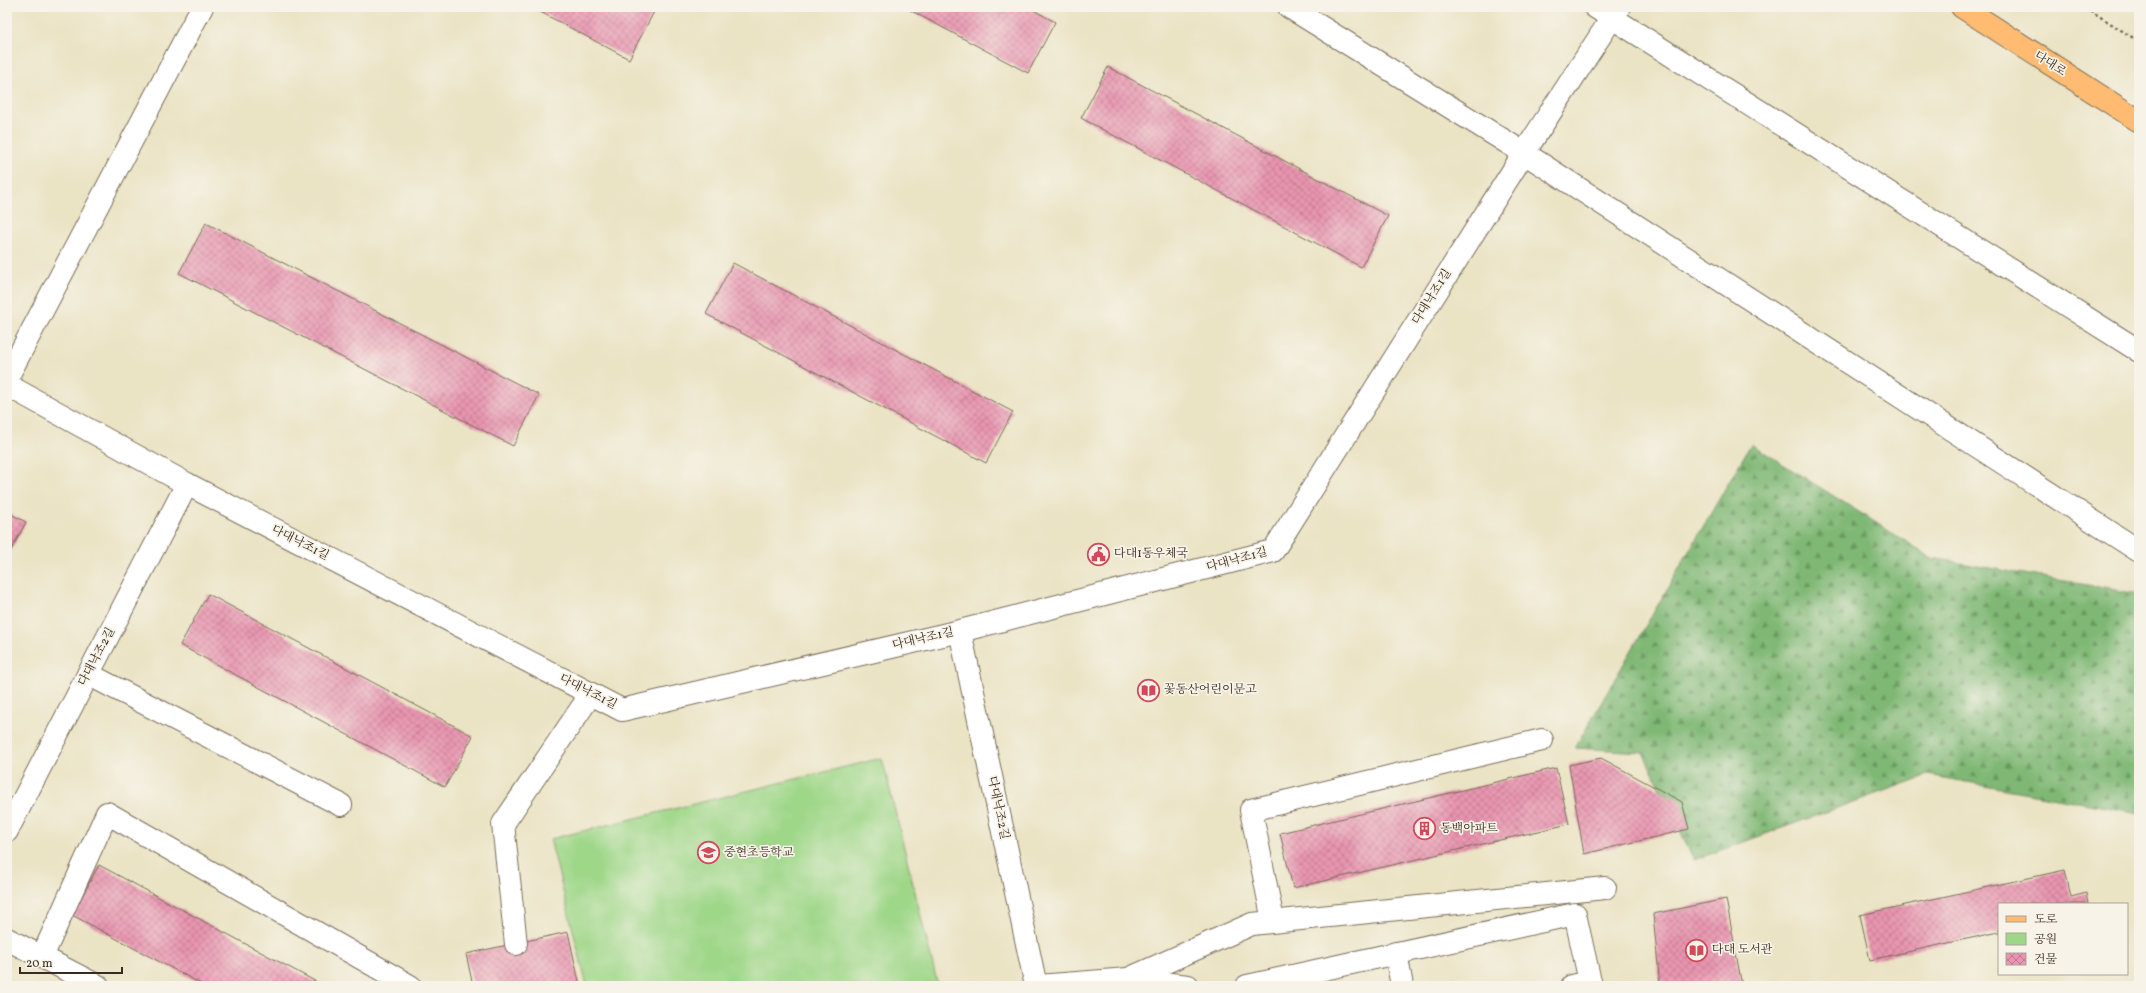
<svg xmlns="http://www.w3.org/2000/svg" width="2146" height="993" font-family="Vollkorn,'Noto Serif KR',serif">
	<defs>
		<pattern id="forest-firs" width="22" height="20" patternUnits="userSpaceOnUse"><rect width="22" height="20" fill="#7fb875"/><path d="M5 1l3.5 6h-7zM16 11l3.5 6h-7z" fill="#69965f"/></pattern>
		<pattern id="building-cross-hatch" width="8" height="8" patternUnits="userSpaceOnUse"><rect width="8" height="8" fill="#e995b1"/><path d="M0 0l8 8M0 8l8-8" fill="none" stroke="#be7a8f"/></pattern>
	</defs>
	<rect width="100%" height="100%" fill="#f7f3e8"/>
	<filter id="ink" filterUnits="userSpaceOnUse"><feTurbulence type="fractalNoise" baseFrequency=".025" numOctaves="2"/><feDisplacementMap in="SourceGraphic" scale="8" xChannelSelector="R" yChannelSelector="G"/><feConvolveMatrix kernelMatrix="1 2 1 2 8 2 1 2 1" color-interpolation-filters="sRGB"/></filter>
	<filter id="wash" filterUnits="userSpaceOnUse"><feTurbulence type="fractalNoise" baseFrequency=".012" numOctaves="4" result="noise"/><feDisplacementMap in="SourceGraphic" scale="16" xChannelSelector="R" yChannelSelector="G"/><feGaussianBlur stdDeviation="0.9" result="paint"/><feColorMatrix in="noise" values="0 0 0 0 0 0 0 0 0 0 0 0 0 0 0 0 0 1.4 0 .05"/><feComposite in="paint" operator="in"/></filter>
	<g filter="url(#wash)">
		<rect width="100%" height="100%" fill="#eae3c4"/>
		<!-- forest -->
		<polygon fill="url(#forest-firs)" stroke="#5d714a" points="1751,444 1932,558 2139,594 2139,813 1928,775 1694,860 1643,752 1575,748"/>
		<!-- green -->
		<polygon fill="#9fd789" stroke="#6d8054" points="882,758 938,986 587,986 550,839"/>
		<g id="blocks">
			<!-- building -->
			<g fill="url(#building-cross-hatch)">
				<polygon points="531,7 655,7 656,8 629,59"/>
				<polygon points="904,7 1028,7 1055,22 1028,73"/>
				<polygon points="1108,67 1388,216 1361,267 1081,118"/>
				<polygon points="206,223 539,395 513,446 179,273"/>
				<polygon points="733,263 1013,412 986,463 706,314"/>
				<polygon points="7,512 26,522 7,558"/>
				<polygon points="208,594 473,736 445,787 180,645"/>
				<polygon points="1601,758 1682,802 1689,829 1584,854 1569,765"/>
				<polygon points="1556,768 1569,824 1293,888 1280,833"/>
				<polygon points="99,865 324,986 205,986 72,915"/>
				<polygon points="2065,870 2071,897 2086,893 2088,904 1999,904 1999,932 1870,960 1860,915"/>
				<polygon points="1726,899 1742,986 1660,986 1653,914"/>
				<polygon points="568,932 580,986 473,986 466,954"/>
			</g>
		</g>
	</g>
	<g filter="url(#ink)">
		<use href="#blocks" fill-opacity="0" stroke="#786b58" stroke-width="1"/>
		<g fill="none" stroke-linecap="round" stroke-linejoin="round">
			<defs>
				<g id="minor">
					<polyline points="1289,7 1524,153 2139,551"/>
					<polyline points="1595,7 2139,351"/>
					<polyline points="7,378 202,7"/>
					<polyline points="7,385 187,484 622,710 960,631 1273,551 1524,153 1619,7"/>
					<polyline points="960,631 1036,986"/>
					<polyline points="88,674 341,805"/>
					<polyline points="7,831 187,484"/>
					<polyline points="1273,921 1251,810 1542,740"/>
					<polyline points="7,939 98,986"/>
					<polyline points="516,944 503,824 591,694"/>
					<polyline points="1396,953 1402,986"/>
					<polyline points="42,957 107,813 410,986"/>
					<polyline points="1128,979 1252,924 1605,888"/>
					<polyline points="1038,986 1128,979 1188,986"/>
					<polyline points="1247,986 1575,914 1591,986"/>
					<polyline points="1572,986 1590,982"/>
				</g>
				<polyline id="major" points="1962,7 2139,121"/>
			</defs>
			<!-- minor casing -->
			<use href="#minor" stroke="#786b58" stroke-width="24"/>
			<!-- major casing -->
			<use href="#major" stroke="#786b58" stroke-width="24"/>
			<!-- path -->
			<polyline stroke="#786b58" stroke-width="2.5" stroke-dasharray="3 3" stroke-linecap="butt" points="2085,7 2138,41"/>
			<!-- minor -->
			<use href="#minor" stroke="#fff" stroke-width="22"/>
			<!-- major -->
			<use href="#major" stroke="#febb71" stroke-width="22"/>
		</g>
	</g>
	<!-- icons -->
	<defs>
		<symbol id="civic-ring" viewBox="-11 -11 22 22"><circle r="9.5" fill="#f7f3e8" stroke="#d1495b" stroke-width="1.5"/><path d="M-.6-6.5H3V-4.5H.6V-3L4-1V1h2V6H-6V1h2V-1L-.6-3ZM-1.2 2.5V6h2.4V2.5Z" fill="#d1495b"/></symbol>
		<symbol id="library-ring" viewBox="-11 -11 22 22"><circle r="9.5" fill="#f7f3e8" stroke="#d1495b" stroke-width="1.5"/><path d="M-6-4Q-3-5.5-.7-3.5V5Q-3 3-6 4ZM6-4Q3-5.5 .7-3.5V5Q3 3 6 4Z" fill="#d1495b"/></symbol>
		<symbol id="building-ring" viewBox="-11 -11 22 22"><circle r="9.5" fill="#f7f3e8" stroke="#d1495b" stroke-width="1.5"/><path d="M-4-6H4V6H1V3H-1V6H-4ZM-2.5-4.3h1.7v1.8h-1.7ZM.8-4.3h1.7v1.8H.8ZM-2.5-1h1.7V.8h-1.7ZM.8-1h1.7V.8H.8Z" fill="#d1495b"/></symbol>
		<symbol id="school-ring" viewBox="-11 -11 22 22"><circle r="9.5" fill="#f7f3e8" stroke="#d1495b" stroke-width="1.5"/><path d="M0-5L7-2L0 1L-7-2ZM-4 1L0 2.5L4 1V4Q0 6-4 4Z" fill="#d1495b"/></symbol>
	</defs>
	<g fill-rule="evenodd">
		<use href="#civic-ring" x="1086" y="542" width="25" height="25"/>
		<use href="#library-ring" x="1136" y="678" width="25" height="25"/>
		<use href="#building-ring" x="1412" y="816" width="25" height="25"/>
		<use href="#school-ring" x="696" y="840" width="25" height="25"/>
		<use href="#library-ring" x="1684" y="938" width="25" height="25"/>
	</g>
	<g text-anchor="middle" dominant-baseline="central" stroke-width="3.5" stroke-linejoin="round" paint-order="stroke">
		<!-- street labels -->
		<g font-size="12" fill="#3b2a1e" stroke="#f7f3e8">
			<text transform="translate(2050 64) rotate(33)">다대로</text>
			<text transform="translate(1432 297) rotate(-58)">다대낙조1길</text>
			<text transform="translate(300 543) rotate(27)">다대낙조1길</text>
			<text transform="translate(1237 560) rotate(-15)">다대낙조1길</text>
			<text transform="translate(923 639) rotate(-13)">다대낙조1길</text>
			<text transform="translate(97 657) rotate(-62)">다대낙조2길</text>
			<text transform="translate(588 692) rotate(27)">다대낙조1길</text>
			<text transform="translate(998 808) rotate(78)">다대낙조2길</text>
		</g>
		<!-- poi labels -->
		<g font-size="12" fill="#3b2a1e" stroke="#f7f3e8" text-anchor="start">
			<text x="1114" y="554">다대1동우체국</text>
			<text x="1164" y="690">꽃동산어린이문고</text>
			<text x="1440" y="829">동백아파트</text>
			<text x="724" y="853">중현초등학교</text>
			<text x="1712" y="950">다대 도서관</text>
		</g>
	</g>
	<!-- margin -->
	<rect width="2146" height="993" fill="none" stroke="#f7f3e8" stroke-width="24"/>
	<!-- legend -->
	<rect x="1998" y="903" width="130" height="72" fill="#f7f3e8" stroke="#aca397"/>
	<rect x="2006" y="916" width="20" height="6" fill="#febb71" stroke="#aca397"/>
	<text x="2034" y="923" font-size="12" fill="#3b2a1e">도로</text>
	<rect x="2006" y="933" width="20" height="12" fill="#9fd789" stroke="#aca397"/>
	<text x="2034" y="943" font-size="12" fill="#3b2a1e">공원</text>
	<rect x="2006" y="953" width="20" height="12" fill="url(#building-cross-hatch)" stroke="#aca397"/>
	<text x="2034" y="963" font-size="12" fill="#3b2a1e">건물</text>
	<!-- scale -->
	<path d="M20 967v6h102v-6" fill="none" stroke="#3b2a1e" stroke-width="2"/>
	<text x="26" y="967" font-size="12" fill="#3b2a1e" stroke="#f7f3e8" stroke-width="3" paint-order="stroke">20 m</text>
</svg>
